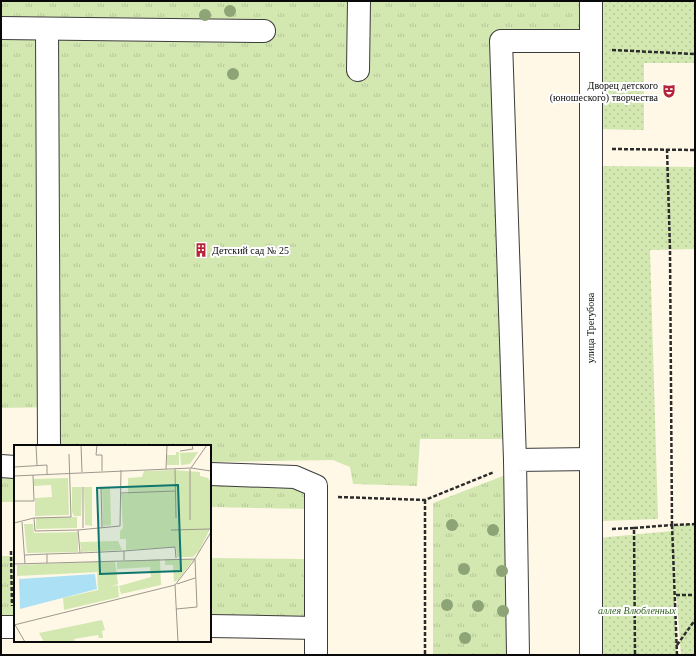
<svg xmlns="http://www.w3.org/2000/svg" width="696" height="656" font-family="'Times New Roman',serif">
	<defs>
		<pattern id="grass-tufts" width="24" height="20" patternUnits="userSpaceOnUse"><rect width="24" height="20" fill="#d3e7b1"/><path d="M3 7l-1-3M5 7V3M7 7l1-3M15 17l-1-3M17 17v-4M19 17l1-3" fill="none" stroke="#b4c597"/></pattern>
		<pattern id="park-dots" width="8" height="8" patternUnits="userSpaceOnUse"><rect width="8" height="8" fill="#d3e7b1"/><path d="M2 2h.1M6 6h.1" fill="none" stroke="#b4c597" stroke-width="1.8" stroke-linecap="round"/></pattern>
	</defs>
	<rect width="100%" height="100%" fill="#fff8e6"/>
	<!-- grass -->
	<g fill="url(#grass-tufts)">
		<polygon points="1,1 580,1 579,35 494,34 506,439 420,439 417,486 353,484 350,467 333,460 210,462 210,446 57,446 58,407 1,408"/>
		<polygon points="1,473 15,474 15,502 1,502"/>
		<polygon points="508,474 510,655 433,655 433,503"/>
		<polygon points="210,481 286,484 305,492 310,509 210,507"/>
		<rect x="1" y="556" width="14" height="67"/>
		<polygon points="210,558 306,559 306,623 210,623"/>
	</g>
	<!-- park -->
	<g fill="url(#park-dots)">
		<polygon points="596,1 695,1 695,63 644,63 644,130 594,129"/>
		<polygon points="595,166 695,167 695,249 650,250 658,519 602,521"/>
		<polygon points="695,524 695,655 681,655 674,565 677,655 598,655 598,538 672,531 672,525"/>
	</g>
	<g fill="none" stroke-linecap="round" stroke-linejoin="round">
		<defs>
			<g id="minor">
				<polyline points="1,28 264,31"/>
				<polyline points="47,29 49,446"/>
				<polyline points="358,70 359,1"/>
				<polyline points="515,460 501,41 591,41"/>
				<polyline points="1,466 15,467"/>
				<polyline points="210,474 295,477 316,486 316,655"/>
				<polyline points="210,626 316,628"/>
				<polyline points="1,627 15,627"/>
				<polyline points="518,655 515,460 591,459"/>
				<polyline points="591,655 591,1"/>
			</g>
		</defs>
		<!-- minor casing -->
		<use href="#minor" stroke="#3c3c3c" stroke-width="24"/>
		<!-- path -->
		<g stroke="#2b2b2b" stroke-width="2.5" stroke-dasharray="4 2" stroke-linecap="butt">
			<polyline points="612,50 695,54"/>
			<polyline points="612,149 695,150"/>
			<polyline points="667,149 670,249 672,525"/>
			<polyline points="338,497 425,500 494,472"/>
			<polyline points="425,500 425,655"/>
			<polyline points="634,528 672,525"/>
			<polyline points="612,529 634,528 635,655"/>
			<polyline points="11,551 12,606"/>
			<polyline points="676,595 695,595"/>
			<polyline points="677,645 695,620"/>
			<polyline points="677,655 672,525 695,524"/>
		</g>
		<!-- minor -->
		<use href="#minor" stroke="#fff" stroke-width="22"/>
	</g>
	<!-- trees -->
	<g fill="#8da477">
		<circle cx="230" cy="11" r="6"/>
		<circle cx="205" cy="15" r="6"/>
		<circle cx="233" cy="74" r="6"/>
		<circle cx="452" cy="525" r="6"/>
		<circle cx="493" cy="530" r="6"/>
		<circle cx="464" cy="569" r="6"/>
		<circle cx="502" cy="571" r="6"/>
		<circle cx="447" cy="605" r="6"/>
		<circle cx="478" cy="606" r="6"/>
		<circle cx="503" cy="611" r="6"/>
		<circle cx="465" cy="638" r="6"/>
	</g>
	<!-- icons -->
	<defs>
		<symbol id="theatre-bare" viewBox="-9 -9 18 18"><path d="M-5-5.5Q0-4 5-5.5V0Q5 5 0 6Q-5 5-5 0ZM-3.3-2.5H-1v1.5H-3.3ZM1-2.5H3.3v1.5H1ZM-2.8 1Q0 5.5 2.8 1Z" fill="#b72439" stroke="#fff" stroke-width="2.5" paint-order="stroke"/></symbol>
		<symbol id="building-bare" viewBox="-9 -9 18 18"><path d="M-4-6H4V6H1V3H-1V6H-4ZM-2.5-4.3h1.7v1.8h-1.7ZM.8-4.3h1.7v1.8H.8ZM-2.5-1h1.7V.8h-1.7ZM.8-1h1.7V.8H.8Z" fill="#b72439" stroke="#fff" stroke-width="2.5" paint-order="stroke"/></symbol>
	</defs>
	<g fill-rule="evenodd">
		<use href="#theatre-bare" x="659" y="81" width="20" height="20"/>
		<use href="#building-bare" x="191" y="240" width="20" height="20"/>
	</g>
	<g text-anchor="middle" dominant-baseline="central" stroke-width="4" stroke-linejoin="round" paint-order="stroke">
		<!-- poi labels -->
		<g font-size="10" fill="#090909" stroke="#fff" text-anchor="end">
			<text x="658" y="85">Дворец детского<tspan x="658" dy="12">(юношеского) творчества</tspan></text>
			<text x="212" y="250" text-anchor="start">Детский сад № 25</text>
		</g>
		<!-- street labels -->
		<g font-size="10" fill="#090909" stroke="#fff">
			<text transform="translate(590 328) rotate(-90)">улица Трегубова</text>
		</g>
		<!-- park labels -->
		<g font-size="10" font-style="italic" fill="#305f1c" stroke="#fff">
			<text x="637" y="610">аллея Влюбленных</text>
		</g>
	</g>
	<!-- overview -->
	<g transform="translate(14 445)">
		<rect width="197" height="197" fill="#fff8e6"/>
		<path d="M162,7h3v13h-12v-10h9zM184,7l-8,12 -9,1 -1,-12zM159,25l27,2v4l8,2 3,5v44l-12,24 -6,6h-16l-1,-10 -50,3v-11h-6v-8l3,-3 -2,-34h7v-16l14,-1 2,-6zM58,42h10l-1,29h-7l-2,-4zM70,42h8v39l-7,-1zM88,42h8l1,38 -8,1zM63,72v11l-41,1v-11zM10,79h9l1,9 44,-1v20l-51,1zM104,96l4,9 -41,2 -1,-10zM88,175l3,10 -3,1 1,7h-4l-1,-3 -24,4 1,3h-31l-5,-9z" fill="#d3e7b1"/>
		<path d="M54,33l1,37 -34,1v-18l17,-1 -1,-12 -17,1v-7zM146,114l1,26 -40,9 -2,-8 32,-9 -1,-10 -33,2v-7zM151,114h29l-16,21 -4,2 -1,-17h-8zM101,116l3,23 -9,3 9,-2 1,12 -55,13 -1,-12 35,-8 -1,-17 2,-1 -82,4v-11z" fill="#d3e7b1"/>
		<path d="M81,129l2,15 -77,20 -1,-30z" fill="#ace1f5"/>
		<path fill="none" stroke="#9d988e" stroke-width="1" d="M22,0l1,20M67,0l1,27M83,0l-1,10h6v16M166,6l13,-2 -1,-4M0,22l33,-2v9M177,23l16,-23M152,24l1,-24M161,24l1,49M176,24v51M107,25l-1,56 -42,4 2,23 44,-2v9M0,31l177,-8 20,3M87,42l1,40M107,48l54,-2M0,56h20l-1,-26M20,73l1,13 43,-1M8,77l3,42M0,78l20,-5 37,-1 -2,-63M69,83v-41M157,85l40,-1M110,106l51,-4 1,11M11,110l22,-1M33,118v-9l33,-1M0,119l181,-5M163,139l18,-6M161,140l3,57M162,164l21,-2 -2,-48M0,178l11,19M0,180l161,-40 18,-23 18,-30"/>
		<path fill="#0f766e" fill-opacity="0.15" stroke="#0f766e" stroke-width="2" d="M164,40l3,86 -81,3 -3,-86z"/>
		<rect width="197" height="197" fill="none" stroke="#090909" stroke-width="2"/>
	</g>
	<!-- border -->
	<rect width="696" height="656" fill="none" stroke="#090909" stroke-width="4"/>
</svg>
